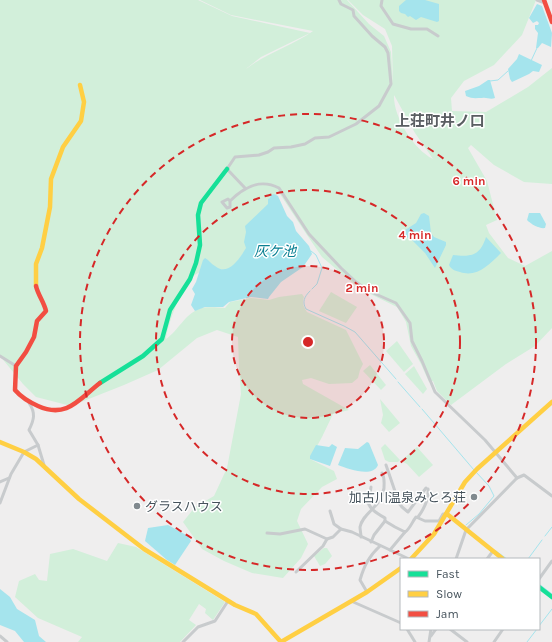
<svg xmlns="http://www.w3.org/2000/svg" width="552" height="642" font-family="Karla,'Noto Sans JP',sans-serif">
	<rect width="100%" height="100%" fill="#efeeee"/>
	<!-- green -->
	<g fill="#d2efda" fill-rule="evenodd">
		<path d="M0,0h198l34,16 78,17 -49,24 -14,11 -1,1c20,-16 46,-23 67,-38l-82,-16 -31,-15h147l22,24 15,12 7,16 2,35 -1,-41 -7,-17 -22,-14 -15,-15h188l-14,35 -28,30 -30,16 -13,17 1,13 34,1 42,-25 24,-19v116l-28,-2 -30,-17 -23,-20 -3,3 19,33 10,39 -11,5 3,8 19,25 17,8 27,-15v77l-17,18 -29,18 -55,41 -14,-14 -4,-10 -4,1 -8,-18 -10,-18 -5,-24 -9,-15 -37,-18 -38,-32 -15,-22 -29,-44 -30,56 -18,24 -22,-4c-6,4 -15,8 -19,13 -8,10 -22,46 -23,59 12,-8 19,-25 33,-30 8,-3 18,-1 26,-1l5,-6 21,-4 18,2 10,-3 23,-3 2,3c-2,6 -1,9 3,15l39,18 17,34 -3,6 -2,8 -6,5 -23,1 -18,-6 -9,2 1,4 46,26 -16,4 -11,23 -12,22 24,12 3,8 -15,8 -21,22 -4,12 11,23 -7,14 -18,20 -31,-5 -28,-12 -22,-12 -19,-27 12,-15 19,-11 13,-28 14,-74 -2,-27 -1,-30 -21,-7 -20,8 -39,32 -34,15 -53,21 -35,-9 -13,-13 -23,-28zM394,95l21,38 18,26c-20,-10 -40,-43 -39,-64z"/>
		<polygon points="331,292 357,307 346,323 319,311"/>
		<polygon points="397,341 413,364 404,372 386,351"/>
		<polygon points="370,365 386,385 381,390 363,371"/>
		<polygon points="414,366 427,389 423,394 405,374"/>
		<polygon points="380,399 400,423 389,432 381,423 383,415"/>
		<polygon points="385,444 400,460 398,462 389,462 385,460 381,448"/>
		<polygon points="417,447 433,465 419,477 407,464 401,461"/>
		<polygon points="118,543 136,547 225,602 213,620 205,613 206,609 199,604 189,620 196,625 180,642 78,642 82,637 38,618 15,597 19,581 35,574 39,580 47,581 50,554 73,549 107,561"/>
		<polygon points="324,548 327,548 332,556 325,564 320,566 314,556"/>
	</g>
	<!-- water -->
	<g fill="#a5e4ed">
		<polygon points="406,0 425,0 439,4 439,21 437,22 421,17 416,20 410,16 408,17 405,14 401,13 399,11 399,6"/>
		<polygon points="537,4 542,6 552,33 551,47 542,43 538,48 536,48 538,33 535,29 535,25 538,25 539,23 537,21 533,23 529,18"/>
		<polygon points="519,54 542,65 539,72 533,71 529,74 512,82 510,79 508,69 517,59"/>
		<path d="M488,80h2l5,18c-5,2 -8,-1 -13,0 -6,0 -10,1 -16,-2l-1,-5 14,-5z"/>
		<path d="M274,194l4,2 9,20 6,6 3,9 13,15 3,8 -9,13 -22,15 -12,15 -1,2 -17,-2 -22,5 -6,5h-18l-10,4 -4,-6 4,-11 -3,-5 4,-7 7,-22 2,-2c4,2 6,6 10,8 13,11 25,-8 31,-18l-2,-6 2,-10 -1,-6 23,-22v-5l2,-1 1,-3z"/>
		<polygon points="424,213 429,216 431,233 434,237 446,242 446,245 435,268 425,253 412,240 401,234 402,232 416,223 421,214"/>
		<path d="M529,213h11l6,11 -1,4c-6,1 -14,-4 -18,-8z"/>
		<path d="M486,237l15,16c-11,11 -24,25 -41,19 -5,-1 -9,-3 -11,-7l4,-10c18,2 27,1 33,-18z"/>
		<path d="M367,442l2,1 9,22c-5,13 -30,4 -40,0l7,-17 13,1z"/>
		<polygon points="332,444 337,447 330,466 310,459 310,456 316,445 329,447"/>
		<polygon points="168,525 188,536 191,541 175,565 167,560 145,541 148,528"/>
		<polygon points="0,589 10,597 17,609 35,620 39,636 46,642 24,642 15,631 0,625"/>
	</g>
	<g fill="none" stroke-linecap="round" stroke-linejoin="round">
		<!-- stream -->
		<g stroke="#a5e4ed" stroke-width="1">
			<polyline points="531,61 537,48"/>
			<polyline points="490,81 498,80 508,71"/>
			<polyline points="311,251 316,255 322,268 317,284 312,289"/>
			<path d="M310,291c-6,6 -8,11 -4,18l38,17 11,6 41,47"/>
			<polyline points="398,382 420,407"/>
			<polyline points="422,409 474,470"/>
			<polyline points="466,525 479,514 494,496 489,486 476,472"/>
			<polyline points="545,536 552,527"/>
			<polyline points="496,551 507,559"/>
			<polyline points="528,559 542,540"/>
			<polyline points="539,584 552,594"/>
			<polyline points="539,626 552,609"/>
			<polyline points="527,642 537,629"/>
		</g>
		<!-- street -->
		<g stroke="#c8cbcd" stroke-width="3">
			<polyline points="382,0 381,6 393,24 411,29 427,29 438,36"/>
			<polyline points="537,0 545,3"/>
			<polyline points="245,188 227,169 235,157 259,155 268,152 274,148 291,147 305,144 315,138 329,137 356,124 379,106 391,84 388,53 385,47 372,36 354,16 353,10 341,4 339,0"/>
			<path d="M230,201l-2,-2 -6,3 5,6 3,-1v-6c14,-14 30,-23 49,-13l30,46 32,34 15,14 15,10 25,11 14,20 2,18 10,20 13,31 50,48 32,38"/>
			<polyline points="0,356 16,366"/>
			<path d="M29,403c7,10 5,17 0,27l9,15 6,20"/>
			<polyline points="386,465 399,503 402,507 408,512 426,488"/>
			<polyline points="0,482 9,478"/>
			<path d="M371,487c0,5 -3,8 -3,12 -1,9 10,15 17,19v3l10,6 10,5c5,-3 7,-10 11,-15l9,4h14l4,-7h4"/>
			<polyline points="0,503 11,474 24,452 38,445"/>
			<polyline points="330,511 334,524 341,529 352,532 409,559"/>
			<path d="M418,517c6,-8 11,-17 10,-28"/>
			<polyline points="267,533 280,534 305,529 327,539 333,537 341,529"/>
			<path d="M361,537c0,-3 -1,-7 -1,-10 3,-15 22,-20 24,-39 0,-6 1,-10 -2,-15"/>
			<polyline points="371,542 374,535 385,521"/>
			<polyline points="390,550 405,532"/>
			<polyline points="456,559 466,530 517,478 524,475 552,496"/>
			<polyline points="487,559 493,551"/>
			<polyline points="296,572 323,546 327,539"/>
			<polyline points="539,579 552,561"/>
			<path d="M367,592l-7,-12c4,-14 9,-24 20,-34"/>
			<polyline points="351,601 401,623"/>
			<polyline points="407,629 415,642"/>
			<polyline points="450,629 467,642"/>
			<polyline points="0,636 7,642"/>
			<polyline points="431,636 436,629"/>
			<polyline points="183,642 198,627 215,621 228,601"/>
			<polyline points="429,642 431,629"/>
			<polyline points="494,642 503,629"/>
		</g>
		<!-- fast -->
		<g stroke="#16e098" stroke-width="4.5">
			<polyline points="100,383 143,356 162,339 170,310 190,279 196,263 200,245 198,215 201,203 227,169"/>
			<polyline points="539,587 552,597"/>
		</g>
		<!-- slow -->
		<g stroke="#ffcf43" stroke-width="4.5">
			<polyline points="36,286 36,264 42,248 50,207 51,179 63,147 81,121 84,102 80,85"/>
			<polyline points="0,442 24,452 36,459 79,499 144,549 235,605 256,614 281,642"/>
			<polyline points="447,514 503,559"/>
			<polyline points="411,559 434,534 465,482 477,469 552,402"/>
			<polyline points="281,642 367,592 401,568"/>
		</g>
		<!-- jam -->
		<g stroke="#f24e42" stroke-width="4.5">
			<polyline points="544,0 552,22"/>
			<path d="M36,286c2,9 8,16 10,25l-9,10 -3,16 -8,15 -10,14 -1,24c6,7 14,12 23,16 29,13 41,-7 62,-23"/>
		</g>
	</g>
	<!-- distance rings -->
	<circle cx="308" cy="342" r="76" fill="#d62828" fill-opacity=".12"/>
	<g fill="none" stroke="#d62828" stroke-width="2" stroke-dasharray="7 5">
		<circle cx="308" cy="342" r="76"/>
		<circle cx="308" cy="342" r="152"/>
		<circle cx="308" cy="342" r="228"/>
	</g>
	<!-- markers -->
	<g fill="#80898e" stroke="#fff" stroke-width="1.5">
		<circle cx="474" cy="497" r="4"/>
		<circle cx="137" cy="506" r="4"/>
	</g>
	<g text-anchor="middle" dominant-baseline="central" stroke-width="3" stroke-linejoin="round" paint-order="stroke">
		<!-- poi labels -->
		<g font-size="13" fill="#45525b" stroke="#fff" text-anchor="end">
			<text x="466" y="497">加古川温泉みとろ荘</text>
			<text x="145" y="506" text-anchor="start">グラスハウス</text>
		</g>
		<!-- water labels -->
		<g font-size="14" font-style="italic" fill="#0a8093" stroke="#fff">
			<text x="275" y="251">灰ケ池</text>
		</g>
		<!-- quarter labels -->
		<g font-size="15" font-weight="bold" fill="#5a5e62" stroke="#fff">
			<text x="440" y="121">上荘町井ノ口</text>
		</g>
	</g>
	<circle cx="308" cy="342" r="6" fill="#d62828" stroke="#fff" stroke-width="2"/>
	<g font-size="12" text-anchor="middle" font-weight="bold" fill="#d62828" stroke="#fff" stroke-width="3" stroke-linejoin="round" paint-order="stroke">
		<text x="469" y="185">6 min</text>
		<text x="415" y="239">4 min</text>
		<text x="362" y="292">2 min</text>
	</g>
	<!-- legend -->
	<rect x="400" y="558" width="140" height="72" fill="#ffffff" stroke="#b5babd"/>
	<rect x="408" y="571" width="20" height="6" fill="#16e098" stroke="#b5babd"/>
	<text x="436" y="578" font-size="12" fill="#45525b">Fast</text>
	<rect x="408" y="591" width="20" height="6" fill="#ffcf43" stroke="#b5babd"/>
	<text x="436" y="598" font-size="12" fill="#45525b">Slow</text>
	<rect x="408" y="611" width="20" height="6" fill="#f24e42" stroke="#b5babd"/>
	<text x="436" y="618" font-size="12" fill="#45525b">Jam</text>
</svg>
